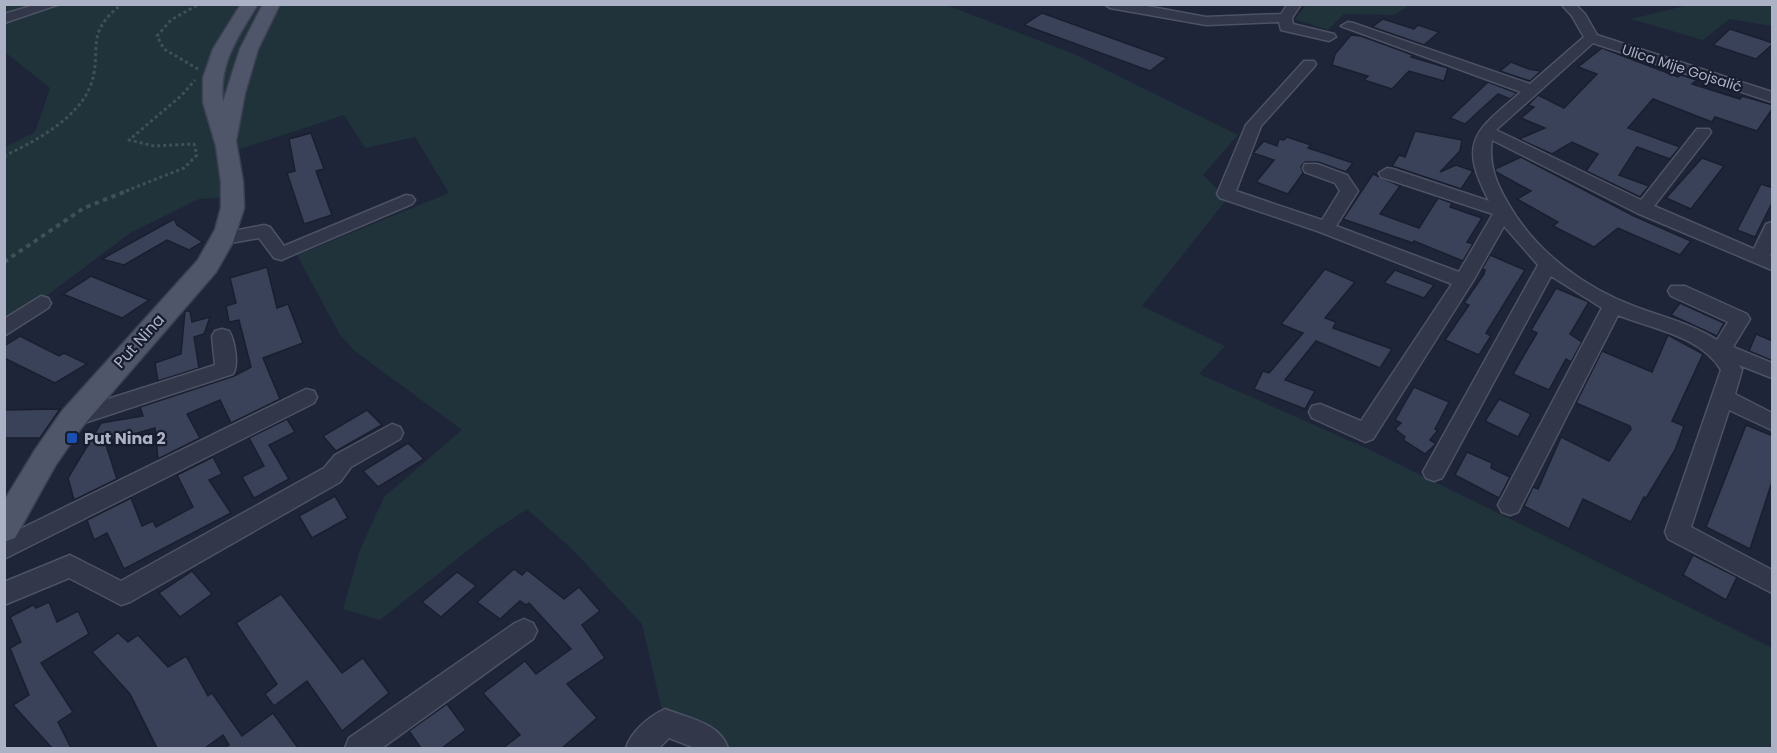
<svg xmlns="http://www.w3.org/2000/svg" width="1777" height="753" font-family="Poppins,sans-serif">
	<rect width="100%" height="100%" fill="#1e2539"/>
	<!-- green -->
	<g fill="#20333a">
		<polygon points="52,4 946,5 1074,54 1238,135 1203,175 1227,199 1142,306 1225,346 1199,374 1366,448 1772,648 1772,748 714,748 706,739 665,723 642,624 573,550 527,509 486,536 380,620 343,609 360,550 384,497 462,430 355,351 340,335 297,255 449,193 415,137 365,148 344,115 228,153 234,197 199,199 130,233 5,327 5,147 35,132 50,88 5,52 5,5 30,6 34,8"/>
		<polygon points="1306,5 1306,4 1410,5 1393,15 1344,14 1328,30 1295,19"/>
		<polygon points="1682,5 1772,5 1772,26 1729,19 1703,40 1631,19 1684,6"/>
	</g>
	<!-- building -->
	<g fill="#3a4259" stroke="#1a1f30" stroke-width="1.5">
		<polygon points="1042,13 1167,58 1150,71 1024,25"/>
		<polygon points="1383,19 1414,29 1418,25 1439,32 1424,45 1372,27"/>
		<polygon points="1730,29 1773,43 1773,44 1756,59 1713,45"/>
		<polygon points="1351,35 1361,36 1413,55 1411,57 1448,68 1444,81 1409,71 1392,89 1364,80 1368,76 1332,65 1335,54"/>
		<polygon points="1602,48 1678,77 1681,75 1697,80 1692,84 1740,99 1742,96 1773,105 1773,108 1757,131 1715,117 1712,122 1653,99 1628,128 1680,147 1670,159 1637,147 1619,175 1649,186 1640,197 1586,171 1598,154 1572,142 1552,154 1519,139 1545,128 1521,118 1534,107 1528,105 1538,95 1564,108 1597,74 1578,67"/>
		<polygon points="1511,62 1529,69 1541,71 1530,81 1500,71"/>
		<polygon points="1488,82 1517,93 1510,99 1498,94 1465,124 1450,118"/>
		<polygon points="1415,131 1462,140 1460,151 1440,172 1456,165 1473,171 1461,189 1392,166 1399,155 1405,157"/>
		<polygon points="311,133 324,169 316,171 332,215 304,224 287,173 295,171 289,139"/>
		<polygon points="1287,137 1311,145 1308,148 1353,163 1346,172 1318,162 1305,162 1301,167 1303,173 1288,194 1256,182 1274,160 1253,153 1264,141 1277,146 1279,139 1284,140"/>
		<polygon points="1521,157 1634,216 1691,241 1680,255 1618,228 1594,247 1553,226 1558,222 1517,199 1531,191 1496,172 1495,169"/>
		<polygon points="1702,158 1724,166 1691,209 1666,198"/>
		<polygon points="1373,174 1400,186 1380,214 1419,228 1438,198 1452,203 1450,207 1482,218 1467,242 1473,244 1463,261 1414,241 1413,243 1343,219"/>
		<polygon points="1761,184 1773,188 1773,201 1755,237 1737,230"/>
		<polygon points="174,219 177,225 203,242 189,250 167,240 124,265 102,259"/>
		<polygon points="1490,255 1525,270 1486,333 1491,336 1479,355 1445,340 1469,305 1464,303 1484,274 1485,270 1482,269"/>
		<polygon points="267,267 277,308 288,304 303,343 263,358 280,399 231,423 220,400 187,414 200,438 158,459 155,428 105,442 117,479 74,500 68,478 101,423 143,416 140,407 234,376 251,367 239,320 229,322 226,306 236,303 230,278"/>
		<polygon points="1325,269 1355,282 1325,318 1336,322 1333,328 1392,349 1380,368 1316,341 1285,380 1315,391 1305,409 1254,389 1263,371 1269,373 1303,333 1281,324"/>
		<polygon points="1395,270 1434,285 1424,298 1384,283"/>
		<polygon points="91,276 149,300 122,318 63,294"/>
		<polygon points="1556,288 1589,302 1570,334 1582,342 1571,362 1566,359 1549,390 1513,374 1537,333 1531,330"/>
		<polygon points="1680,303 1724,323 1717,336 1671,315"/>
		<polygon points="185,311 190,311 192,322 210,317 204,334 194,337 199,368 158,381 155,363 181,354"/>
		<polygon points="1756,334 1773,341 1773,361 1749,351"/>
		<polygon points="1668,335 1703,354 1672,421 1684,426 1675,450 1646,498 1644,497 1631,522 1583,499 1569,529 1524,506 1533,487 1538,489 1561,437 1609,461 1631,429 1630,426 1576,403 1602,351 1652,372"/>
		<polygon points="20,336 59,356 64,353 87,364 55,383 4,358 4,346"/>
		<polygon points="1414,387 1449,402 1435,429 1438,430 1430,440 1436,444 1425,454 1403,440 1405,437 1395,429 1401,423 1395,420"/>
		<polygon points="1499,399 1531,414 1518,437 1485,421"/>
		<polygon points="60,409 40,438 4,438 4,410"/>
		<polygon points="367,410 382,425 336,451 323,436"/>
		<polygon points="287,419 295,432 269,445 289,479 254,498 242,477 264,466 249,438"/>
		<polygon points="1746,425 1773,436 1773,479 1750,549 1706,527"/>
		<polygon points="408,443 424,459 378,487 363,471"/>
		<polygon points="1467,452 1492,463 1491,468 1510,477 1499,498 1455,475"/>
		<polygon points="213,457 222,474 209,480 231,513 124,569 107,533 94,540 87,520 131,498 142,526 153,521 156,527 193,507 177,475"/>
		<polygon points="335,496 348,518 312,538 299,516"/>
		<polygon points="1693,555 1737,577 1726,600 1683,575"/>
		<polygon points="514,569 522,575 527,570 564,599 579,587 600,611 582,625 605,658 567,684 597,718 562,748 503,748 520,735 483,693 525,661 536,674 571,649 529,603 526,605 520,601 500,619 477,602"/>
		<polygon points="192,571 212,594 180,617 159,593"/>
		<polygon points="457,572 476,586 441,617 422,602"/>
		<polygon points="281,594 342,673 363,658 389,693 342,731 307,681 274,706 265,694 277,684 236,623"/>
		<polygon points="49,602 57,622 78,611 89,634 41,663 73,712 58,722 71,748 52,748 13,705 29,695 10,648 21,642 10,617 33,605 36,608"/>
		<polygon points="118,633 128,642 138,635 168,667 186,656 208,696 212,693 242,736 273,713 298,748 224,748 229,745 223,735 205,748 157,748 130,694 92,652"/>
		<polygon points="447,704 466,730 442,748 421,748 409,731"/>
	</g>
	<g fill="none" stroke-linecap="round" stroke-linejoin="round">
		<defs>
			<g id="minor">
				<polygon points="38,4 60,4 4,23 4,14"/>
				<polygon points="1104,4 1136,4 1206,17 1281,14 1288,4 1301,4 1292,18 1293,24 1334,34 1336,37 1329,41 1281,30 1279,22 1206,25 1110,8"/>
				<path d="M1561,4h14l10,10 12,21 175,57v10l-179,-59 -97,87 145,70 56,-71h12l2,3 -2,3 -55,71 100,43 12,-25 6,-2v27l-2,7 2,1v13l-135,-57 -145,-73c-4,25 5,45 17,65 28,48 76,83 127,102 27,10 56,17 81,33l11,-18 -57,-26 -3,-5 3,-5h14l62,28 3,5 -17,28 39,16v15l-33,-13 3,5 -7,24 37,19v17l-43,-20 -38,117 81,43v23l-104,-54 -3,-7 56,-162c-20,-34 -69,-41 -103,-55l-100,197 -8,3 -8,-3 -4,-7 104,-197 -51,-32 -109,202 -8,3 -8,-3 -3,-6 115,-207 -34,-39 -31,55 -100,158 -8,3 -53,-24 -3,-6 3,-6 8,-2 41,17 91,-137 -132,-52 -100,-34 -3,-4 29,-69 58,-64h10l2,3 -2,3 -53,59 -25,65 86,29 18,-29 -5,-8 -30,-11 -2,-4 2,-4h12l30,11 11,16 -22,35 123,46 34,-58 -112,-37 -2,-4 8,-5 6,1 96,32c-32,-61 -13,-70 32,-109l-180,-66 7,-4 5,1 177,61 54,-47 -12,-21z"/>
				<polygon points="406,195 412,196 415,200 412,204 281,260 274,258 259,238 225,244 216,238 219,234 264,225 270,227 284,246"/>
				<polygon points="41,296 48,298 51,303 48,308 4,336 4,319"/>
				<path d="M222,329l7,2c6,10 10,34 4,43l-161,53 -8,-2 -3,-6 3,-6 151,-48 -3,-29 3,-5z"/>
				<polygon points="306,389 314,391 317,397 314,403 4,559 4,537"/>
				<polygon points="392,424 400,427 403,433 400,439 351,467 340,482 130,602 121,605 69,578 4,605 4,582 70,555 121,581 324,468 335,455"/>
				<polygon points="524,619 533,623 537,631 533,639 382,748 345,748 349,738 515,623"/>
				<path d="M665,709c23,9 55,14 63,39h-33l-26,-10 -10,10h-33c5,-16 23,-32 39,-39z"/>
			</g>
			<path id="major" d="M241,4h17c-19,31 -40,60 -35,98l17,-53 23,-45h17l-22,45 -13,44 -9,48 7,41 1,26 -11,34 -17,30 -134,155 -27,39 -40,72 -11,4v-41l31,-51 27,-39 136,-151 17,-30 6,-22v-26l-5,-36 -13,-44v-24l10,-29z"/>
		</defs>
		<!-- minor casing -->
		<use href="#minor" stroke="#4d5264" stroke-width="3"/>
		<!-- major casing -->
		<use href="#major" stroke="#3c4153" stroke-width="3"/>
		<!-- path-far1 -->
		<g stroke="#3e5058" stroke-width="3" stroke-dasharray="3 3" stroke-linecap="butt">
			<polyline points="198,69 164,49 157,36 171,20 199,4"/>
			<path d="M4,156c30,-14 73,-37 86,-69 14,-37 -8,-52 32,-83"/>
			<polyline points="126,191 184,168 197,155 194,144 154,146 129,140 182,95 195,80"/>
		</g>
		<!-- path -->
		<polyline stroke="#3e5058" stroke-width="4" stroke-dasharray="4.5 4.5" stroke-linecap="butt" points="4,262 84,208 129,190"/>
		<!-- minor -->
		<use href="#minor" fill="#323849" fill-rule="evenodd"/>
		<!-- major -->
		<use href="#major" fill="#50566a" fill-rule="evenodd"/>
	</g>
	<!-- markers -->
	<rect fill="#1a4fb4" stroke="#181d2e" stroke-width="2" x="66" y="432" width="12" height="12" rx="3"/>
	<g text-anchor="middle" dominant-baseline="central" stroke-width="4.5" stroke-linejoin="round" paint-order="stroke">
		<!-- far-street labels -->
		<g font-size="14" fill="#acb2c6" stroke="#181d2e">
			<text transform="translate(1682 68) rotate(18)">Ulica Mije Gojsalić</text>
		</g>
		<!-- street labels -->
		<g font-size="16" fill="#acb2c6" stroke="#181d2e">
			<text transform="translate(139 341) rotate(-48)">Put Nina</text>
		</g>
		<!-- poi labels -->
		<g font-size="16" font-weight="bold" fill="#acb2c6" stroke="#181d2e" text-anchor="start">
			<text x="84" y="438">Put Nina 2</text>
		</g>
	</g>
	<!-- border -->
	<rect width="1777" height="753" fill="none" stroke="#acb2c6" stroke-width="12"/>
</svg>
